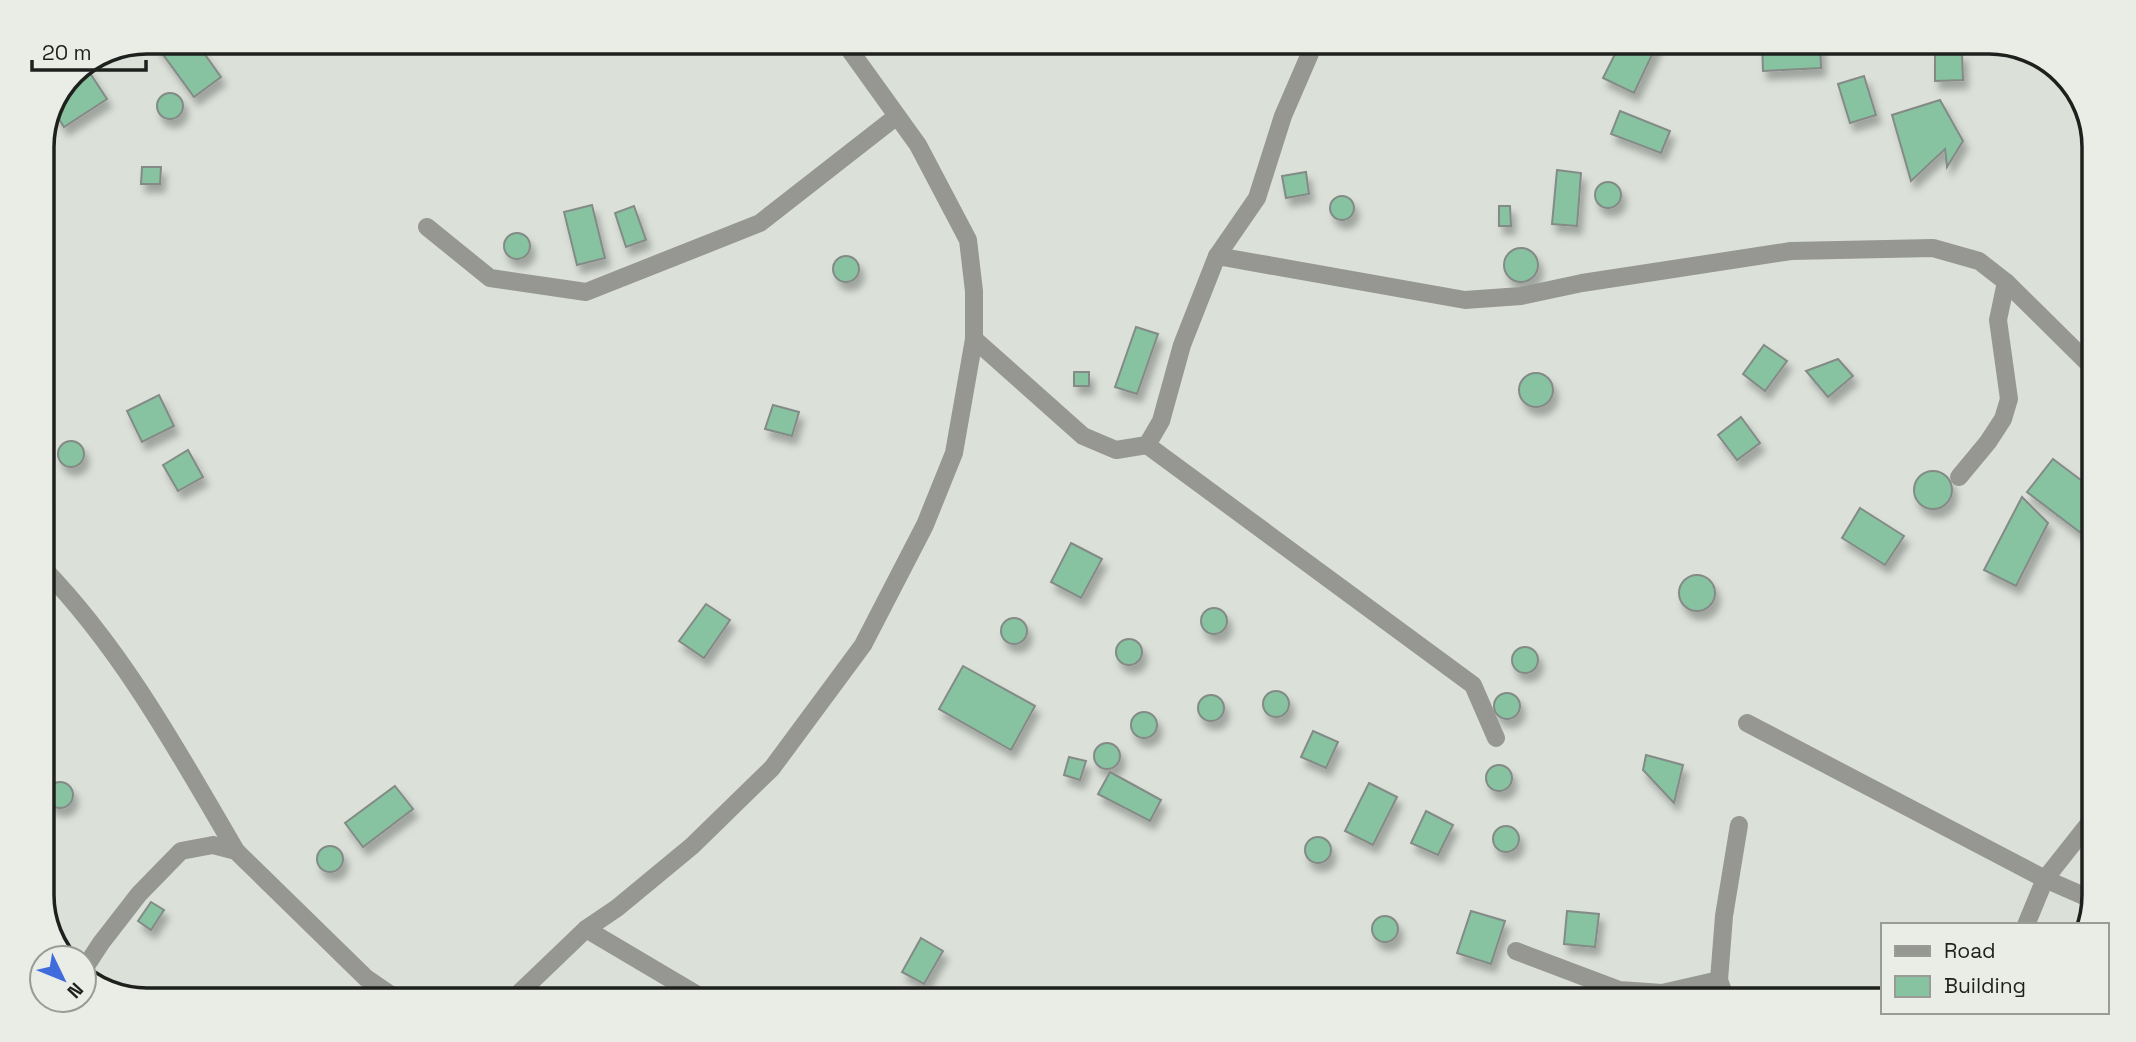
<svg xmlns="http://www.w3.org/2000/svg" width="2136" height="1042" font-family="'Space Grotesk',sans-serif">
	<defs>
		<filter id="shadow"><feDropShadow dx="4.5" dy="8" stdDeviation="3.5" flood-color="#0004"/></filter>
	</defs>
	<rect width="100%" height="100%" fill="#dbe0d9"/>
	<!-- building -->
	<g fill="#87c2a1" stroke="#848b87" stroke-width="2" filter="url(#shadow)">
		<polygon points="154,42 196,42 221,77 194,97"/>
		<polygon points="1621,42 1658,42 1634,93 1603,78"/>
		<polygon points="1762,42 1820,42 1821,68 1763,71"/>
		<polygon points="1962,53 1963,80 1935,81 1935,54"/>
		<polygon points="86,67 107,99 64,127 55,113 73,73"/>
		<polygon points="1864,76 1876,115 1850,123 1838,84"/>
		<circle cx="170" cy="106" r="13"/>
		<polygon points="1940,100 1963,141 1947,167 1945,149 1911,181 1892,115"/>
		<polygon points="1620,111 1670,131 1661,153 1611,134"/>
		<polygon points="142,167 161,167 160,184 141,184"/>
		<polygon points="1557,170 1581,173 1577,226 1552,224"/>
		<polygon points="1306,172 1309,194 1286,198 1282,176"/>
		<circle cx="1608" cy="195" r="13"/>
		<circle cx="1342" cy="208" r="12"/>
		<polygon points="592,205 605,258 577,265 564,212"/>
		<polygon points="634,206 646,240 626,247 615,213"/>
		<polygon points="1499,206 1510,206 1511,226 1499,226"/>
		<circle cx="517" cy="246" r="13"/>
		<circle cx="1521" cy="265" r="17"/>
		<circle cx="846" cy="269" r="13"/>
		<polygon points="1136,327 1158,334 1137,394 1115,387"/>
		<polygon points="1764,345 1787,361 1765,391 1743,374"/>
		<polygon points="1838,359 1853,376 1828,397 1806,371"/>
		<rect x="1074" y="372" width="15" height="14"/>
		<circle cx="1536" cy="390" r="17"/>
		<polygon points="159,395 174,426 142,442 127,411"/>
		<polygon points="773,405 799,412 792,436 765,429"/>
		<polygon points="1741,417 1760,443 1737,460 1718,435"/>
		<circle cx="71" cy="454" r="13"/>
		<polygon points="188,450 203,477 178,491 163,465"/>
		<polygon points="2053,459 2094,490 2094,543 2027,492"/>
		<circle cx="1933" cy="490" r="19"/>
		<polygon points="2022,497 2048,523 2016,586 1984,570"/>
		<polygon points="1860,508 1904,536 1885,565 1842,538"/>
		<polygon points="1071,543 1102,559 1081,598 1051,582"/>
		<circle cx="1697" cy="593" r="18"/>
		<polygon points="706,604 730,620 704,658 679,641"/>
		<circle cx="1214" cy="621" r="13"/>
		<circle cx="1014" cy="631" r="13"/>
		<circle cx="1129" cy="652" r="13"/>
		<circle cx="1525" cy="660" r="13"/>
		<polygon points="963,666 1035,706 1011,750 939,709"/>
		<circle cx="1276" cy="704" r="13"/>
		<circle cx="1507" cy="706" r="13"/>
		<circle cx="1211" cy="708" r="13"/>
		<circle cx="1144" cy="725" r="13"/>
		<polygon points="1313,731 1338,742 1326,768 1301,757"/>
		<circle cx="1107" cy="756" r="13"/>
		<polygon points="1646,755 1683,765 1674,803 1643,770"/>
		<polygon points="1069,757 1086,761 1080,780 1064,775"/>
		<circle cx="1499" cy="778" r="13"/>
		<polygon points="1110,772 1161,800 1150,821 1098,794"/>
		<circle cx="60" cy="795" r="13"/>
		<polygon points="1369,783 1397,797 1373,845 1345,831"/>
		<polygon points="395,786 413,809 363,847 345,823"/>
		<polygon points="1426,811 1453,825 1438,855 1411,843"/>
		<circle cx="1506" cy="839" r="13"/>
		<circle cx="1318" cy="850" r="13"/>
		<circle cx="330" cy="859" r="13"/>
		<polygon points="151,902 164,910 151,930 138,921"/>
		<polygon points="1471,911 1505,921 1491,964 1457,953"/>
		<polygon points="1567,911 1599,914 1595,947 1564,944"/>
		<circle cx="1385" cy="929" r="13"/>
		<polygon points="921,938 943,951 924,984 902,972"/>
	</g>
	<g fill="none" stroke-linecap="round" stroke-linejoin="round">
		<!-- minor -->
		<g stroke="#969693" stroke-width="18">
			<polyline points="427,227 490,278 586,292 760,223 897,116"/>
			<polyline points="1217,256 1465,300 1521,296 1582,283 1791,251 1933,248 1979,261 2006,282 2094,369"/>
			<polyline points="974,339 1083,436 1116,450 1147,445 1161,421 1182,345 1217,256 1257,198 1283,116 1315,42"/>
			<polyline points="1147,445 1473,685 1496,738"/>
			<polyline points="1959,477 1988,442 2003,419 2009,399 1998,320 2006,282"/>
			<path d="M42,567c80,82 137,186 194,284"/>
			<polyline points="1747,723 2045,879 2093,900"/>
			<polyline points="2026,925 2045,879 2094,817"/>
			<polyline points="586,929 706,1000"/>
			<polyline points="1516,951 1619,990 1662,993 1719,980"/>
			<polyline points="84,969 101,943 139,894 181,851 213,845 236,851 366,978 398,1000"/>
			<polyline points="512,1000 586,929 617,908 692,846 772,768 863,645 925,525 954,453 974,339 974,291 968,240 918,145 844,42"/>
			<polyline points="1726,1000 1719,980 1724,916 1739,825"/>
		</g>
	</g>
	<!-- crop -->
	<path d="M0 0H2136V1042H0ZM147 54H1989A93 93 0 0 1 2082 147V895A93 93 0 0 1 1989 988H147A93 93 0 0 1 54 895V147A93 93 0 0 1 147 54Z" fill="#e9ede6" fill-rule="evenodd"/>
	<path fill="none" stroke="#1e201d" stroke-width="3.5" d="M147 54H1989A93 93 0 0 1 2082 147V895A93 93 0 0 1 1989 988H147A93 93 0 0 1 54 895V147A93 93 0 0 1 147 54Z"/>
	<!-- legend -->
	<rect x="1881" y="923" width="228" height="91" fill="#e9ede6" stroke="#989b96" stroke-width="2"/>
	<rect x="1895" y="946" width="35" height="10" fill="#969693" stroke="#989b96" stroke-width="2"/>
	<text x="1944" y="958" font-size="21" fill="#1e201d">Road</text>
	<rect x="1895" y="976" width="35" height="21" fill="#87c2a1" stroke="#989b96" stroke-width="2"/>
	<text x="1944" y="993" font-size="21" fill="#1e201d">Building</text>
	<!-- north arrow -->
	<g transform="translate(63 979) rotate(133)"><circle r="33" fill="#e9ede6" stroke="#989b96" stroke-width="2"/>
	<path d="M0-5L12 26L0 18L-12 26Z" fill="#3f6bdc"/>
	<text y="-10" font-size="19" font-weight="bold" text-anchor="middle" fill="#1e201d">N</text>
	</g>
	<!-- scale -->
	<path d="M32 60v10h114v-10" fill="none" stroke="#1e201d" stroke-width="3.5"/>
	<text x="42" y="60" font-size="21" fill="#1e201d" stroke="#e9ede6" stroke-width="5" paint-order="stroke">20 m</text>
</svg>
